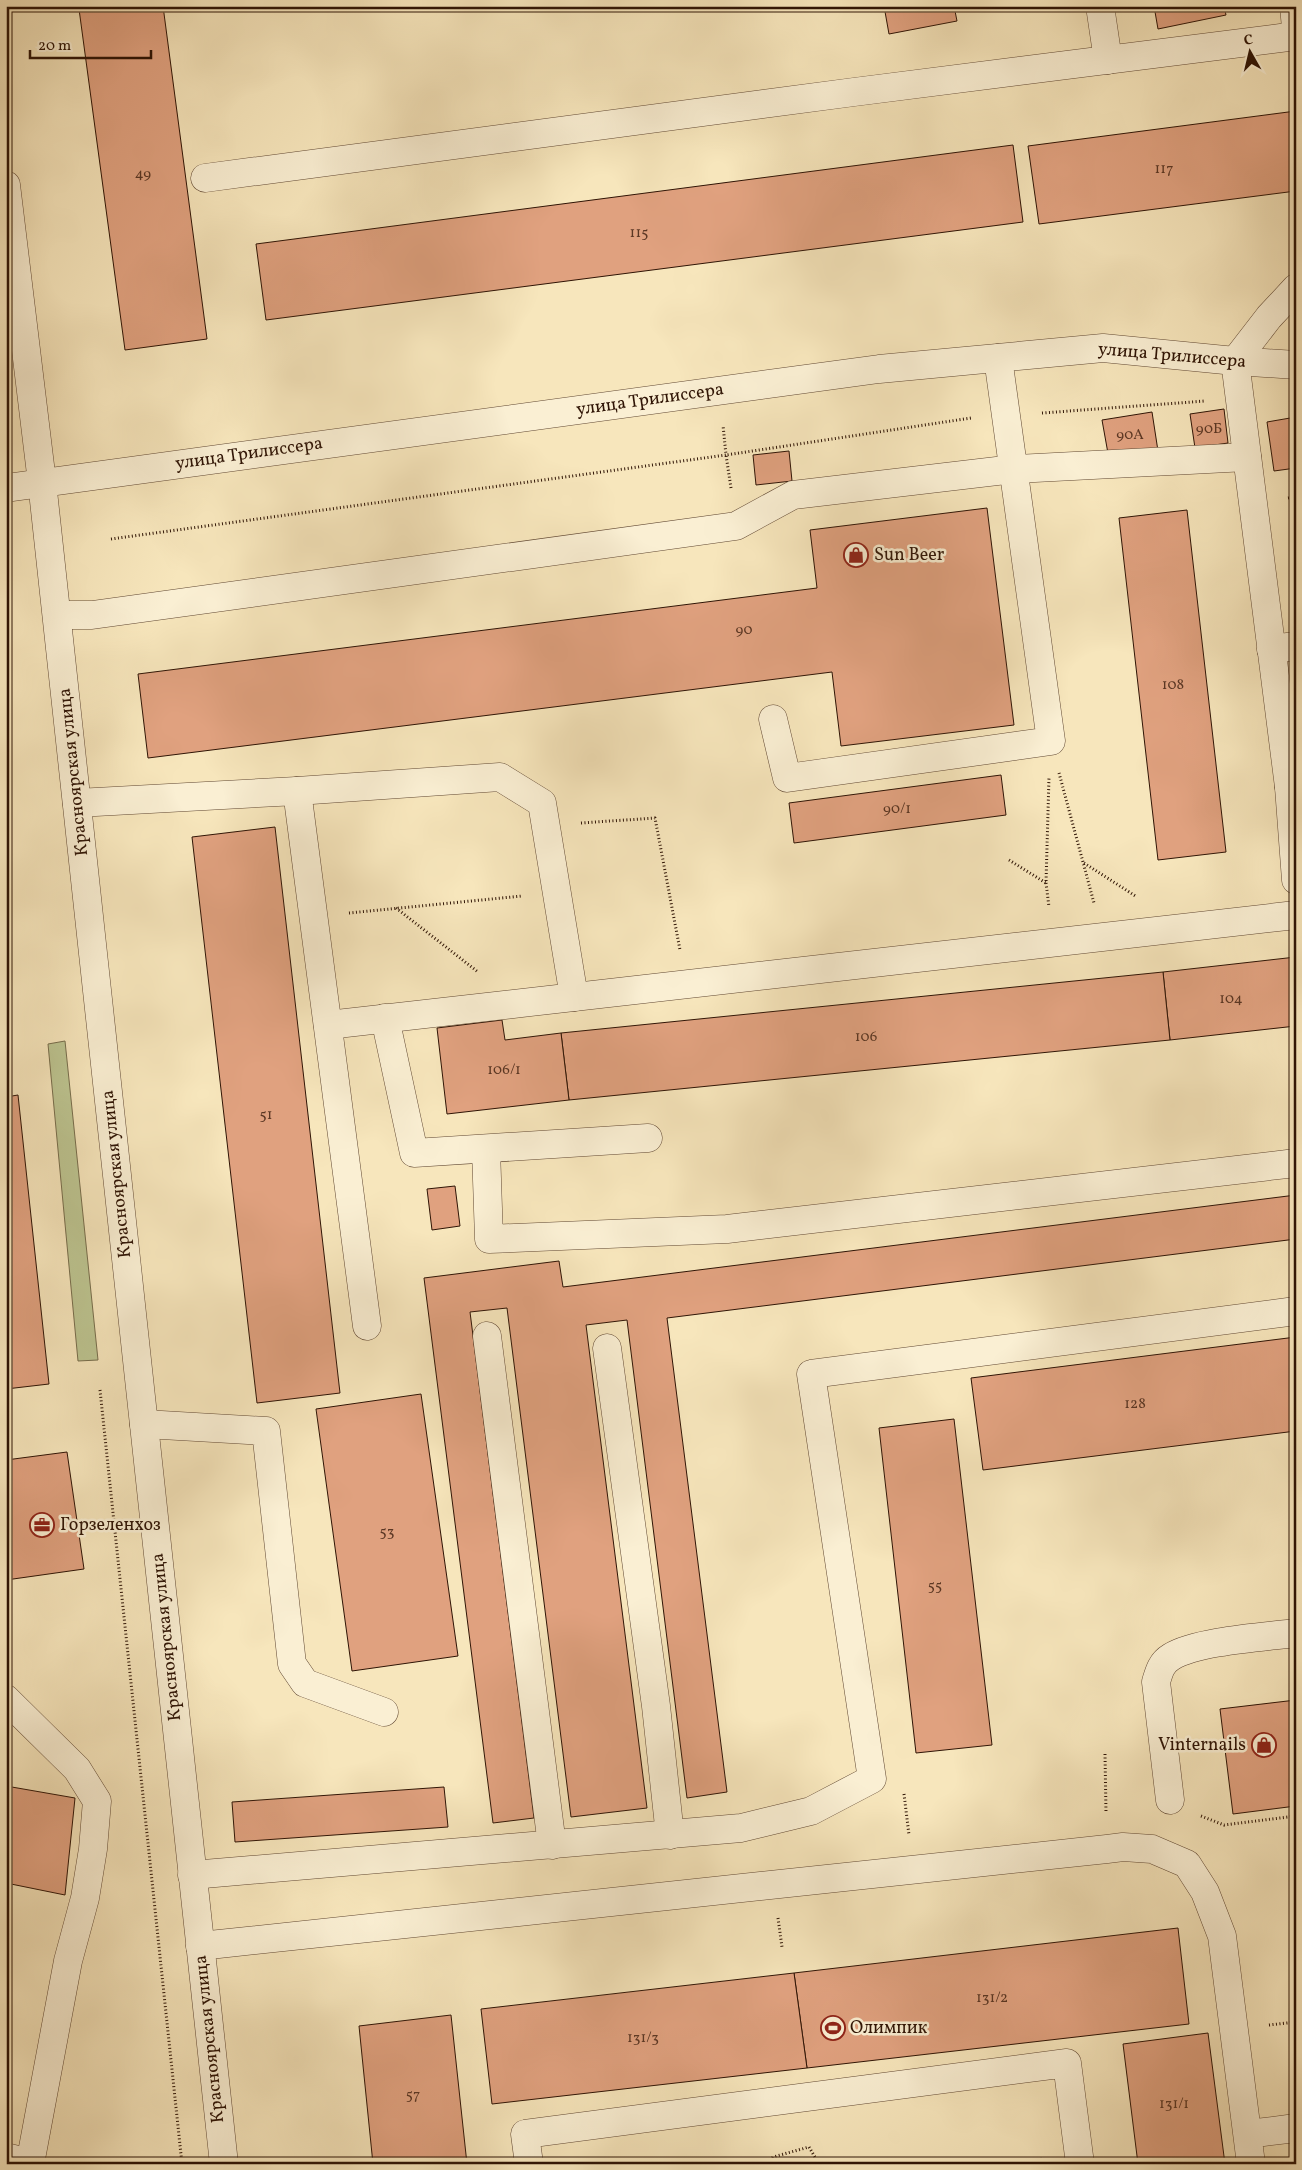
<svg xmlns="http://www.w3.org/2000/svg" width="1302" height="2170" font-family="Vollkorn,serif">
	<rect width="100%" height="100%" fill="#f7e6bc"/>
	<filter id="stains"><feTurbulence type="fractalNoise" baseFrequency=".004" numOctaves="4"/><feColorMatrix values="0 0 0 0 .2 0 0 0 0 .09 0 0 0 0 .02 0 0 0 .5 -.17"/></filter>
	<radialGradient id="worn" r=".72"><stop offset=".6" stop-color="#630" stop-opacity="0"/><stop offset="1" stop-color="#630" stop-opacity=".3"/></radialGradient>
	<!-- green -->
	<polygon fill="#bdc591" stroke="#766c4b" points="65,1041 98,1360 78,1361 48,1044"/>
	<!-- building -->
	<g fill="#e0a17f" stroke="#2f1405">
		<polygon points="104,6 163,6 207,339 125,350 79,9"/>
		<polygon points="884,6 954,6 957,21 889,34"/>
		<polygon points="1154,6 1224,6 1226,15 1158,29"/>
		<polygon points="1296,111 1296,191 1039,224 1028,146"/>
		<polygon points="1013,145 1023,222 266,320 256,244"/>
		<polygon points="1224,409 1228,443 1195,448 1190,414"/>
		<polygon points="1152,412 1158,451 1109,459 1102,420"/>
		<polygon points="1296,417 1296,468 1274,471 1267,422"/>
		<polygon points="789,451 792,481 756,485 753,455"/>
		<polygon points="987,508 1014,725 841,746 832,672 148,758 138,674 817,588 810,530"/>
		<polygon points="1187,510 1226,852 1158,860 1119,518"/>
		<polygon points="1001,775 1006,815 794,843 789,803"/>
		<polygon points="275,827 340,1393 257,1403 192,837"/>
		<polygon points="1296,957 1296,1026 1170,1040 1163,972"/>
		<polygon points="1163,972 1170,1040 569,1100 561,1033"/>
		<polygon points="502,1020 505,1040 561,1033 569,1100 447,1114 437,1028"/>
		<polygon points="18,1095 49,1384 6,1389 6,1097"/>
		<polygon points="455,1186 460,1226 432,1230 427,1189"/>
		<polygon points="1296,1195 1296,1239 667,1318 727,1792 687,1798 627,1320 586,1325 647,1808 571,1817 507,1308 470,1312 534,1818 493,1823 424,1278 559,1261 563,1287"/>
		<polygon points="1296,1337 1296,1431 983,1470 971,1378"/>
		<polygon points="421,1394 458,1656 352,1671 316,1409"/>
		<polygon points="954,1419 992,1745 916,1753 879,1428"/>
		<polygon points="67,1452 84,1569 6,1580 6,1460"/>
		<polygon points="1296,1700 1296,1806 1233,1814 1220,1709"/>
		<polygon points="6,1786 75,1798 65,1895 6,1883"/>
		<polygon points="444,1787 448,1827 235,1842 232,1802"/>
		<polygon points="1178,1928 1189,2024 807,2068 794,1973"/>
		<polygon points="794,1973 807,2068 492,2104 481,2009"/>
		<polygon points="451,2015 467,2164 373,2164 359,2026"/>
		<polygon points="1208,2033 1225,2164 1138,2164 1123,2044"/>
	</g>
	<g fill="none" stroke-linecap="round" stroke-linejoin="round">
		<defs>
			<g id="minor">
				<polyline points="1100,6 1108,60"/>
				<polyline points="1294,6 1296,28"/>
				<polyline points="205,178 854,92 1296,36"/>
				<polyline points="6,185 42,482 224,2164"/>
				<polyline points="1296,288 1269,317 1235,361 1289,787 1296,786"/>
				<polyline points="6,488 879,369 1103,348 1235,361 1296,365"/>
				<polyline points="57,615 92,615 736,526 793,495 1014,469 1247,457"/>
				<polyline points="1271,649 1296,646"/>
				<polyline points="773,719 787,778 1051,741 998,358"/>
				<polyline points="1289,787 1296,880"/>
				<polyline points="297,791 500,777 542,803 574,997"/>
				<polyline points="77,803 297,791 367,1326"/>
				<polyline points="385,1018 414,1153 648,1138"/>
				<polyline points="328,1025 1296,915"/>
				<polyline points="486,1149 489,1239 727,1229 1296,1163"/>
				<polyline points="487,1336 552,1845"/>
				<polyline points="607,1348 656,1706 670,1835"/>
				<polyline points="144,1424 266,1431 292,1664 305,1683 384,1712"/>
				<polyline points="6,1699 77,1769 97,1801 93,1849 85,1898 68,1961 30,2164"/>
				<path d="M1170,1800l-14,-118c3,-10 5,-19 15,-25 26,-16 93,-20 125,-24"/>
				<polyline points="192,1875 741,1828 811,1811 872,1779 811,1374 1296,1311"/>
				<polyline points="200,1946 1107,1849 1123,1847 1152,1849 1187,1864 1205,1892 1222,1936 1251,2164"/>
				<polyline points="1248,2134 1296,2128"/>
				<polyline points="6,2157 30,2163"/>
				<polyline points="529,2164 525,2134 1067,2063 1080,2164"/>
			</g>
		</defs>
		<!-- minor casing -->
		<use href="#minor" stroke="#614833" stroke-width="29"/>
		<!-- path -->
		<g stroke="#2f1405" stroke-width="3" stroke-dasharray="1 2.5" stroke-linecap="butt">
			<polyline points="1042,413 1205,401"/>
			<polyline points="731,488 726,455 971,418"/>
			<polyline points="1288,498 1296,497"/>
			<polyline points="111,539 726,455 723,425"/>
			<polyline points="1059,773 1094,903"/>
			<polyline points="581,823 655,818 680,950"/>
			<polyline points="1009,860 1046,883 1049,777"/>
			<polyline points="1084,863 1137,897"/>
			<polyline points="1046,883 1049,907"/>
			<polyline points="396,908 478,972"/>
			<polyline points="349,913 522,896"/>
			<polyline points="100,1390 182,2164"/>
			<polyline points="1105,1754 1106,1813"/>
			<polyline points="904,1794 909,1835"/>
			<polyline points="1201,1816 1224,1825 1296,1816"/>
			<polyline points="778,1918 782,1947"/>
			<polyline points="1269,2025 1296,2022"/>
			<polyline points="769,2164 773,2157 809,2147 819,2164"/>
			<polyline points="999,2164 1043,2159"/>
		</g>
		<!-- minor -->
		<use href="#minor" stroke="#faefd3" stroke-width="28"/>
	</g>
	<!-- icons -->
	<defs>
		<symbol id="shop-ring" viewBox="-11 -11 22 22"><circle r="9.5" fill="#faefd3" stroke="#8f2418" stroke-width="1.5"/><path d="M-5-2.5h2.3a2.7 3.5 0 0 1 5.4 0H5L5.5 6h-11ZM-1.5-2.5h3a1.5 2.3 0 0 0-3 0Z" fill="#8f2418"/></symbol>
		<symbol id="office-ring" viewBox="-11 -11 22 22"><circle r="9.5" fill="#faefd3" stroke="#8f2418" stroke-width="1.5"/><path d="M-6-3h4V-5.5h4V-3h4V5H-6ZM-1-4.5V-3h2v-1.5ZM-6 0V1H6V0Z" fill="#8f2418"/></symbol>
		<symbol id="stadium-ring" viewBox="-11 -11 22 22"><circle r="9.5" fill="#faefd3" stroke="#8f2418" stroke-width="1.5"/><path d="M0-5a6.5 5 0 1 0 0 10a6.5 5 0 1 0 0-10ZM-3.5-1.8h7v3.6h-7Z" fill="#8f2418"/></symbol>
	</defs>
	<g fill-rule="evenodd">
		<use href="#shop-ring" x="842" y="541" width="28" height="28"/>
		<use href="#office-ring" x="28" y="1511" width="28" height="28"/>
		<use href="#shop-ring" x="1250" y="1731" width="28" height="28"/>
		<use href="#stadium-ring" x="819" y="2014" width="28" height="28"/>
	</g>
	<g text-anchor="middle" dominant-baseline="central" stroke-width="5" stroke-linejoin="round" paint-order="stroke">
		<!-- number labels -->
		<g font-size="15" fill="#5b3724">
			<text x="1164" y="169">117</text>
			<text x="143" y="174">49</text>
			<text x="639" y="233">115</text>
			<text x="1209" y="429">90Б</text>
			<text x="1130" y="435">90А</text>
			<text x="744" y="630">90</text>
			<text x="1173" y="685">108</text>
			<text x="897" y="809">90/1</text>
			<text x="1231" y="999">104</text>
			<text x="866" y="1037">106</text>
			<text x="504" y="1070">106/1</text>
			<text x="266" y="1115">51</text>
			<text x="1135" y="1404">128</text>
			<text x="387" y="1532">53</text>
			<text x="935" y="1586">55</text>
			<text x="992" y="1998">131/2</text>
			<text x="643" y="2038">131/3</text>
			<text x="413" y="2095">57</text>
			<text x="1174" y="2104">131/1</text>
		</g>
		<!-- street labels -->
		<g font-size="18" fill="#2f1405" stroke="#faefd3">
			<text transform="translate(1172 356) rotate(5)">улица Трилиссера</text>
			<text transform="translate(650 400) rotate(-8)">улица Трилиссера</text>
			<text transform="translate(249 454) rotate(-8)">улица Трилиссера</text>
			<text transform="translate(74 772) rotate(-96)">Красноярская улица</text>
			<text transform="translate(117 1174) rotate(-96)">Красноярская улица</text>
			<text transform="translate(167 1637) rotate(-96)">Красноярская улица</text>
			<text transform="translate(210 2039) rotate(-96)">Красноярская улица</text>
		</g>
		<!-- poi labels -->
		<g font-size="18" fill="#2f1405" stroke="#faefd3" text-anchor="start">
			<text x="874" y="555">Sun Beer</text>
			<text x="60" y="1525">Горзеленхоз</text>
			<text x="1246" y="1745" text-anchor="end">Vinternails</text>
			<text x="850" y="2028">Олимпик</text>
		</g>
	</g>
	<!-- margin -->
	<rect width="1302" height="2170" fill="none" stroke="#f7e6bc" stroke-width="25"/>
	<rect x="8" y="8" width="1287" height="2155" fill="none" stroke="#2f1405" stroke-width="2.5"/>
	<rect x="12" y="12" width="1277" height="2145" fill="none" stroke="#2f1405"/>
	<!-- north arrow -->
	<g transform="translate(1250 52) rotate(352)" stroke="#faefd3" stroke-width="4" paint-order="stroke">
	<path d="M0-4L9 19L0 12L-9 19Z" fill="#2f1405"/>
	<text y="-8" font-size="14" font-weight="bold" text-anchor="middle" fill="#2f1405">С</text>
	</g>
	<!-- scale -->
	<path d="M30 50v8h121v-8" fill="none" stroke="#2f1405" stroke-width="2.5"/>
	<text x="38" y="50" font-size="15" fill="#2f1405" stroke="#faefd3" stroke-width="4" paint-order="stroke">20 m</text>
	<rect width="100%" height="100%" filter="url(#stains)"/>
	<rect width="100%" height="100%" fill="url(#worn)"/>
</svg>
